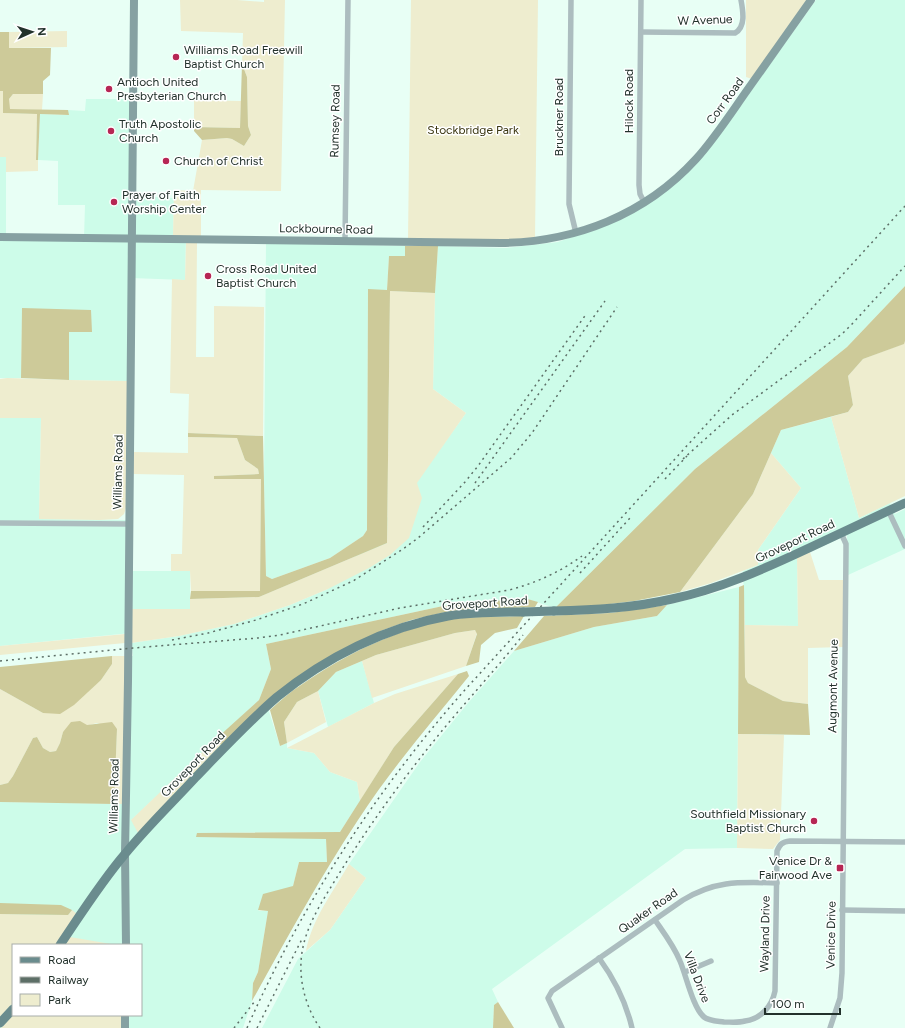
<svg xmlns="http://www.w3.org/2000/svg" width="905" height="1028" font-family="Figtree,sans-serif">
	<rect width="100%" height="100%" fill="#e8fff5"/>
	<!-- built -->
	<g fill="#cdfce9" fill-rule="evenodd">
		<path d="M816,0h89v286l-58,61 -152,122 -140,139 -31,-10 -81,8 -177,38 5,25 -12,31 -128,120 135,-118 14,44 7,-3v5l27,5 16,19 27,10 3,19 -20,31 -143,1v4l129,1 1,24h-28l-6,24 -35,25h10l-10,61 -5,11 -1,18 -9,27h-243v-226l124,2 2,-148h7l-2,-13 48,-7 55,-12 56,-19 38,-16 88,-106 50,-70 -33,-24 2,-96 3,-47 68,2 52,-6 34,-12 53,-24 76,-73zM13,945h128v70h-128z"/>
		<polygon points="86,99 134,99 134,196 174,198 173,236 186,236 185,280 131,278 129,381 69,380 69,332 22,309 21,378 0,378 0,157 6,157 6,237 84,238 85,205 58,205 58,161 38,160 40,114 68,115 68,110 85,111"/>
		<polygon points="266,243 405,246 405,256 389,257 387,290 368,290 367,530 363,536 330,558 272,579 266,576 264,479"/>
		<polygon points="831,417 859,518 890,503 895,514 905,509 905,549 848,575 847,535 797,558 798,626 745,625 743,571 758,565 758,550 801,488 771,453 781,430"/>
		<polygon points="0,418 41,418 39,519 126,520 125,571 190,571 190,609 132,609 131,633 0,646"/>
		<polygon points="739,587 737,848 685,849 492,989 498,1002 494,1005 493,1028 262,1028 298,959 330,930 366,878 349,864 420,762 468,703 514,651 594,627 657,616 667,605"/>
		<polygon points="362,661 374,703 328,727 318,691 336,672"/>
	</g>
	<!-- green -->
	<g fill="#eeedcf">
		<polygon points="180,0 237,0 264,2 264,0 285,0 281,191 201,190 201,237 173,236 174,190 193,191 202,140 227,138 232,139 244,146 251,135 248,126 247,77 242,64 243,33 181,31"/>
		<polygon points="411,0 538,0 535,238 522,240 408,239"/>
		<polygon points="746,0 808,0 752,79 746,77"/>
		<polygon points="67,31 67,47 9,48 9,32"/>
		<polygon points="0,91 3,91 3,113 37,114 36,160 38,160 38,171 6,172 6,157 0,157"/>
		<polygon points="13,94 43,94 42,110 9,109 9,99"/>
		<polygon points="194,100 241,101 240,128 194,127"/>
		<polygon points="186,243 197,243 196,357 214,357 214,306 264,307 263,436 188,433 189,394 170,393 172,279 185,280"/>
		<polygon points="390,291 435,293 433,389 466,413 417,483 422,498 409,538 390,555 369,568 328,589 290,605 234,624 179,636 131,643 132,609 190,609 190,599 259,597 387,543"/>
		<polygon points="905,341 905,496 859,518 831,417 848,412 853,405 848,376 863,359 903,344"/>
		<polygon points="7,378 69,380 129,381 126,508 124,514 118,519 99,520 39,519 41,418 0,418 0,379"/>
		<polygon points="188,437 237,438 245,460 258,469 259,474 215,476 214,479 261,479 260,591 191,591 190,571 171,571 171,554 182,554 184,475 133,474 133,452 188,453"/>
		<polygon points="771,453 801,488 758,550 758,565 711,583 680,592 753,494"/>
		<polygon points="810,552 819,580 843,580 843,647 808,648 808,704 783,701 748,683 745,677 745,625 798,626 797,558"/>
		<polygon points="475,630 477,633 466,666 372,698 362,661 376,655 455,633"/>
		<polygon points="125,634 125,643 0,655 0,646"/>
		<polygon points="112,656 126,656 124,804 114,804 117,729 97,723 63,732 60,743 56,751 50,752 43,748 37,737 33,738 13,776 8,783 0,785 0,689 43,713 87,691 101,680 112,664"/>
		<polygon points="458,674 394,747 360,801 357,782 330,772 314,753 287,748 374,703 395,694"/>
		<polygon points="318,691 326,722 287,743 284,722 297,702"/>
		<polygon points="738,734 784,735 780,840 773,849 737,848"/>
		<polygon points="217,738 221,745 138,833 131,820"/>
		<path d="M349,864l17,14 -36,52 -24,21c6,-32 27,-59 43,-87z"/>
		<polygon points="72,910 77,914 56,945 13,945 13,1003 0,1017 0,914 68,915"/>
		<polygon points="70,937 117,945 65,945"/>
		<polygon points="13,1015 123,1015 122,1028 1,1028"/>
	</g>
	<!-- forest -->
	<g fill="#cdca99">
		<polygon points="0,32 9,32 9,48 51,48 50,75 43,81 43,94 13,94 9,99 10,109 68,110 69,115 40,114 38,160 36,160 37,114 3,113 3,91 0,91"/>
		<polygon points="242,64 247,77 248,126 251,135 244,146 232,139 227,138 202,140 194,131 194,127 240,128"/>
		<polygon points="405,246 438,246 435,293 390,291 387,543 259,597 190,599 191,591 260,591 261,479 214,479 214,476 259,474 258,469 245,460 237,438 188,437 188,433 263,436 266,576 272,579 330,558 363,536 367,530 368,289 387,290 389,256 405,256"/>
		<polygon points="905,286 905,341 904,344 863,359 848,376 853,405 848,412 781,430 753,494 680,592 634,601 594,606 555,608 695,469 847,347"/>
		<polygon points="22,308 91,310 92,332 69,332 69,380 21,378"/>
		<polygon points="744,585 745,677 748,683 783,701 808,704 810,735 738,734 739,587"/>
		<polygon points="524,598 538,602 535,607 481,609 450,611 411,620 383,630 338,652 221,745 217,738 259,700 271,669 266,644 443,606"/>
		<polygon points="667,605 657,616 594,627 514,651 544,616 610,613"/>
		<path d="M524,616l-7,12 -22,5 -14,12 -2,17 -13,4 11,-32 -2,-4 -20,3 -79,22 -40,17 -18,19 -21,11 -13,20 3,21 -7,3 -10,-36c10,-9 20,-18 31,-25 43,-30 97,-57 150,-66 24,-3 48,-2 73,-3z"/>
		<polygon points="112,656 112,664 101,680 74,705 60,714 43,713 0,689 0,667"/>
		<path d="M467,671l2,5c-38,47 -78,93 -111,144 -39,59 -72,120 -106,181l1,-18 5,-11 10,-61 -10,-1 5,-16 30,-8 6,-24h28l-1,-23 -130,-2 1,-4 143,-1 54,-85 64,-73z"/>
		<polygon points="80,721 87,725 112,722 117,729 114,804 0,802 0,785 8,783 13,776 33,738 37,737 43,748 50,752 56,751 60,743 63,732 71,722"/>
		<polygon points="0,903 61,905 72,910 68,915 0,914"/>
		<polygon points="498,1002 514,1028 493,1028 494,1005"/>
	</g>
	<g fill="none" stroke-linecap="round" stroke-linejoin="round">
		<!-- street -->
		<g stroke="#acbdbf" stroke-width="5.5">
			<polyline points="571,0 569,204 576,233"/>
			<polyline points="641,0 639,185 640,194 644,202"/>
			<path d="M641,32l94,1c11,-6 8,-22 6,-33"/>
			<polyline points="345,241 348,0"/>
			<polyline points="888,510 905,546"/>
			<polyline points="0,523 130,524"/>
			<polyline points="842,910 905,911"/>
			<path d="M655,920c9,13 19,26 25,41 6,14 13,47 24,56 5,4 13,4 20,5 7,0 14,1 21,-1 16,-2 27,-15 30,-30l2,-140c3,-7 5,-9 13,-10l115,1"/>
			<path d="M599,958c16,22 27,44 33,70"/>
			<polyline points="685,972 711,961"/>
			<path d="M562,1028l-14,-30 4,-7 131,-91c33,-20 57,-18 94,-17"/>
			<polyline points="830,1028 840,998 842,973 846,551 846,544 841,533"/>
		</g>
		<!-- secondary -->
		<g stroke="#86a1a2" stroke-width="8">
			<path d="M0,237l501,6c74,-1 144,-28 195,-84 19,-21 35,-46 52,-70 21,-30 42,-59 63,-89"/>
			<polyline points="126,945 125,853 128,681 134,0"/>
			<polyline points="125,1028 125,1015"/>
		</g>
		<!-- primary -->
		<g stroke="#6a8c8e" stroke-width="9">
			<path d="M554,611c40,-1 79,-3 118,-12 48,-10 92,-30 137,-51 32,-15 64,-30 96,-45"/>
			<path d="M60,945c21,-31 41,-63 65,-91 22,-27 47,-51 70,-76 27,-28 53,-56 82,-81 48,-39 109,-70 171,-81 24,-4 50,-4 75,-4"/>
			<polyline points="0,1023 13,1009"/>
		</g>
		<!-- rail -->
		<g stroke="#5d6f67" stroke-width="1.5" stroke-dasharray="2 4" stroke-linecap="butt">
			<polyline points="683,459 732,415 842,334 853,323 905,266"/>
			<polyline points="665,479 687,456"/>
			<polyline points="475,483 605,301"/>
			<polyline points="423,527 465,482 478,466 587,313"/>
			<polyline points="580,573 630,518"/>
			<polyline points="172,640 208,633 256,620 303,604 353,581 403,549 418,538 511,458 532,433 617,307"/>
			<path d="M0,661l133,-13 125,-10 22,-3 120,-27 109,-18c27,-7 51,-18 73,-34"/>
			<polyline points="234,1028 255,1001"/>
			<path d="M247,1028c54,-122 128,-236 216,-336l442,-486"/>
			<polyline points="257,1028 303,937"/>
			<path d="M320,1028c-16,-23 -23,-54 -17,-81 6,-28 24,-53 39,-78 30,-48 63,-93 99,-137 27,-33 56,-64 82,-97"/>
		</g>
		<!-- primary-bridge -->
		<polyline stroke="#6a8c8e" stroke-width="9" points="523,612 554,611"/>
	</g>
	<!-- markers -->
	<g fill="#b62654" stroke="#fff" stroke-width="1.5">
		<circle cx="176" cy="57" r="4"/>
		<circle cx="109" cy="89" r="4"/>
		<circle cx="111" cy="131" r="4"/>
		<circle cx="166" cy="161" r="4"/>
		<circle cx="114" cy="202" r="4"/>
		<circle cx="208" cy="276" r="4"/>
		<circle cx="814" cy="821" r="4"/>
		<rect x="836" y="864" width="8" height="8" rx="2"/>
	</g>
	<g text-anchor="middle" dominant-baseline="central" stroke-width="3" stroke-linejoin="round" paint-order="stroke">
		<!-- street labels -->
		<g font-size="12" fill="#22312b" stroke="#fff">
			<text transform="translate(705 20) rotate(-2)">W Avenue</text>
			<text transform="translate(629 101) rotate(-90)">Hilock Road</text>
			<text transform="translate(725 101) rotate(-54)">Corr Road</text>
			<text transform="translate(559 117) rotate(-90)">Bruckner Road</text>
			<text transform="translate(335 121) rotate(-89)">Rumsey Road</text>
			<text transform="translate(326 229) rotate(1)">Lockbourne Road</text>
			<text transform="translate(118 472) rotate(-89)">Williams Road</text>
			<text transform="translate(795 541) rotate(-25)">Groveport Road</text>
			<text transform="translate(485 603) rotate(-4)">Groveport Road</text>
			<text transform="translate(833 686) rotate(-89)">Augmont Avenue</text>
			<text transform="translate(193 764) rotate(-46)">Groveport Road</text>
			<text transform="translate(114 796) rotate(-89)">Williams Road</text>
			<text transform="translate(648 911) rotate(-35)">Quaker Road</text>
			<text transform="translate(765 934) rotate(-89)">Wayland Drive</text>
			<text transform="translate(831 935) rotate(-89)">Venice Drive</text>
			<text transform="translate(697 977) rotate(69)">Villa Drive</text>
		</g>
		<!-- poi labels -->
		<g font-size="12" fill="#22312b" stroke="#fff" text-anchor="start">
			<text x="184" y="50">Williams Road Freewill<tspan x="184" dy="14">Baptist Church</tspan></text>
			<text x="117" y="82">Antioch United<tspan x="117" dy="14">Presbyterian Church</tspan></text>
			<text x="119" y="124">Truth Apostolic<tspan x="119" dy="14">Church</tspan></text>
			<text x="174" y="161">Church of Christ</text>
			<text x="122" y="195">Prayer of Faith<tspan x="122" dy="14">Worship Center</tspan></text>
			<text x="216" y="269">Cross Road United<tspan x="216" dy="14">Baptist Church</tspan></text>
			<text x="806" y="814" text-anchor="end">Southfield Missionary<tspan x="806" dy="14">Baptist Church</tspan></text>
			<text x="832" y="861" text-anchor="end">Venice Dr &amp;<tspan x="832" dy="14">Fairwood Ave</tspan></text>
		</g>
		<!-- park labels -->
		<g font-size="12" fill="#3b3711" stroke="#fff">
			<text x="473" y="130">Stockbridge Park</text>
		</g>
	</g>
	<!-- legend -->
	<rect x="12" y="944" width="130" height="72" fill="#ffffff" stroke="#a7adaa"/>
	<rect x="20" y="957" width="20" height="6" fill="#6a8c8e" stroke="#a7adaa"/>
	<text x="48" y="964" font-size="12" fill="#22312b">Road</text>
	<rect x="20" y="977" width="20" height="6" fill="#5d6f67" stroke="#a7adaa"/>
	<text x="48" y="984" font-size="12" fill="#22312b">Railway</text>
	<rect x="20" y="994" width="20" height="12" fill="#eeedcf" stroke="#a7adaa"/>
	<text x="48" y="1004" font-size="12" fill="#22312b">Park</text>
	<!-- north arrow -->
	<g transform="translate(32 32) rotate(87)" stroke="#ffffff" stroke-width="3" paint-order="stroke">
	<path d="M0-3L7 15L0 10L-7 15Z" fill="#22312b"/>
	<text y="-6" font-size="11" font-weight="bold" text-anchor="middle" fill="#22312b">N</text>
	</g>
	<!-- scale -->
	<path d="M765 1008v6h75v-6" fill="none" stroke="#22312b" stroke-width="2"/>
	<text x="771" y="1008" font-size="12" fill="#22312b" stroke="#ffffff" stroke-width="3" paint-order="stroke">100 m</text>
</svg>
